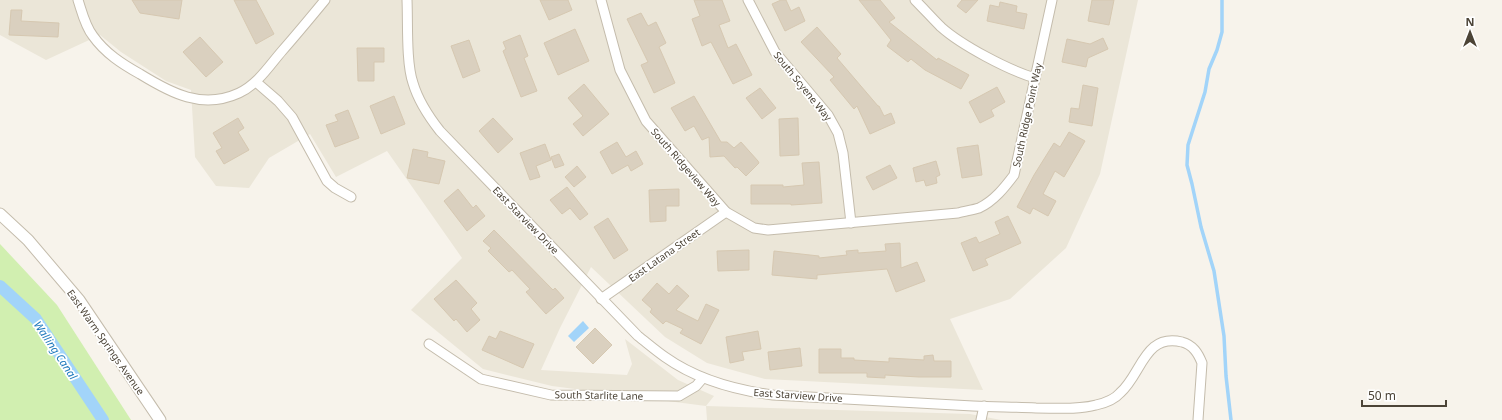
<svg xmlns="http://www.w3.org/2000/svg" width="1502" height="420" font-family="'Noto Sans',sans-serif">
	<rect width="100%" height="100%" fill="#f7f3eb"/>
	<!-- residential -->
	<polygon fill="#ebe6d8" points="0,0 1138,0 1100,174 1066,248 1010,299 950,319 983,390 765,379 707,363 665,337 591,267 560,328 541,370 627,375 632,364 625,339 678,380 714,396 706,406 970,414 1001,420 707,420 706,406 552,386 483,369 411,310 462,258 387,151 336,177 310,134 269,158 249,188 216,186 195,157 191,90 166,81 121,52 100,35 46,60 0,35"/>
	<!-- green -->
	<polygon fill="#d1efb0" points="0,244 57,305 131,420 0,420"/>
	<!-- water -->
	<polygon fill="#a2d4f9" points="583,321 589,328 574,342 568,336"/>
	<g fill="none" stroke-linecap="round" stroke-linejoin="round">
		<!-- stream -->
		<polyline stroke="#a2d4f9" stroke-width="3.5" points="1222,0 1222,32 1217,50 1209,69 1205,92 1188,145 1187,165 1192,184 1201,227 1214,271 1224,336 1226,376 1231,420"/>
		<!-- canal -->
		<polyline stroke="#a2d4f9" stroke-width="12" points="0,286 36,319 103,420"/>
	</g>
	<!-- building -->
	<g fill="#dad0bf" stroke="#d6c8b1">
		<polygon points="132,0 182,0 179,19 140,13"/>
		<polygon points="234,0 256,0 274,34 256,44"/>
		<polygon points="540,0 568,0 572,10 549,20"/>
		<polygon points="694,0 722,0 730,21 719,25 728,48 736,44 752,75 733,84 711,42 702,46 692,19 700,16"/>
		<polygon points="781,0 786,0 791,11 799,7 805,21 785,31 772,4"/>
		<polygon points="859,0 880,0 895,18 889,22 937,60 938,58 969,75 961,89 925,70 911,59 908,62 887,46 891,40"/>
		<polygon points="962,0 978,0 966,13 957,6"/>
		<polygon points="1092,0 1114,0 1109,25 1088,21"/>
		<polygon points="1000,2 1017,6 1016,12 1027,14 1024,29 987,21 990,5 999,7"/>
		<polygon points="11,10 22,10 21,21 59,23 58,37 9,35"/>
		<polygon points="641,13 648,26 656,22 666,43 659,47 675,83 654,93 641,65 648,62 627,19"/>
		<polygon points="817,27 841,54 837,58 878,106 879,106 884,116 891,113 895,123 870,134 857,106 854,109 830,80 834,77 801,42"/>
		<polygon points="575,29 589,61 558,75 544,43"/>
		<polygon points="520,35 528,56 524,58 537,91 521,97 503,51 506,49 503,42"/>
		<polygon points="200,37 223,62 206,77 183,52"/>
		<polygon points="1103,38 1108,49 1088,58 1086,67 1062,62 1067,39 1090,44"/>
		<polygon points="469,40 480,71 463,78 451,46"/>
		<polygon points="357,48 384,48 384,62 374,62 374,81 358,81"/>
		<polygon points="584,84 609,114 583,136 573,124 583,116 568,98"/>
		<polygon points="1083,85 1098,88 1092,126 1069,122 1071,108 1079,109"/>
		<polygon points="997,87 1005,102 991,110 994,116 980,123 969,102"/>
		<polygon points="760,88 776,108 762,119 746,98"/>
		<polygon points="394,96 405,124 381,134 370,106"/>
		<polygon points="694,96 721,142 727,142 734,148 741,142 758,161 759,163 746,176 737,167 735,168 724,156 710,157 709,137 702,140 694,126 685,131 671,108"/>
		<polygon points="348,110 359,138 335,147 326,125 338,121 335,115"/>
		<polygon points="238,118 244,128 238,132 249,150 224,164 216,151 222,148 213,133"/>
		<polygon points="493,118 513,139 498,153 479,131"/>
		<polygon points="798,118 799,155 780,156 779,119"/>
		<polygon points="1069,132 1085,141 1064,177 1055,171 1043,194 1056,201 1048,216 1033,208 1030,214 1017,207 1034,175 1054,143 1060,147"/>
		<polygon points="617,142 626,157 636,151 643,164 631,171 628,165 612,174 600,152"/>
		<polygon points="545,144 551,160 536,166 540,177 530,180 520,153"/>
		<polygon points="978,145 982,175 962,178 957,148"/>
		<polygon points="413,149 428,152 427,157 445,161 439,184 407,178"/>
		<polygon points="559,154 564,165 555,168 551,157"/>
		<polygon points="936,161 940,175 936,177 937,183 926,186 924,180 916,182 913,168"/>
		<polygon points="819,162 822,203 791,205 791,204 751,204 751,185 783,185 783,187 804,185 802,163"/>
		<polygon points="890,165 897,178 873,190 866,177"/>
		<polygon points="577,166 586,177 574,187 565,177"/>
		<polygon points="567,187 588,214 580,220 570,208 562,214 550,200"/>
		<polygon points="458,189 473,208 476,205 485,216 467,231 444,201"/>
		<polygon points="679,189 679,206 666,206 666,221 650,222 649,190"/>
		<polygon points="1008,216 1021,243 985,259 988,265 973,271 961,243 976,237 979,243 1000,234 995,222"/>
		<polygon points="608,218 628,250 614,259 594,227"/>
		<polygon points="494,230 553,290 555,288 564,298 546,314 526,292 530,289 512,270 509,272 488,251 491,248 483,241"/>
		<polygon points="900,243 901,268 917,262 925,281 896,292 887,269 817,275 817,279 772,275 774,251 819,256 819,258 847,255 846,251 858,250 858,253 886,251 885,244"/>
		<polygon points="749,250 749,270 718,271 717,251"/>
		<polygon points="456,280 477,303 471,309 480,320 467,332 456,319 454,321 434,299"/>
		<polygon points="657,283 669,294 677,285 689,296 676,310 698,321 706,304 719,310 701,344 680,333 683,329 666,321 663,324 650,312 652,309 642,300"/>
		<polygon points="595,328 612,345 593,364 576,347"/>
		<polygon points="500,331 534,344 523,368 482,350 489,336 496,339"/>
		<polygon points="758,331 761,349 742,352 744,360 730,363 726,337"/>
		<polygon points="800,348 802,366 770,370 768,352"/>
		<polygon points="819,349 841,349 841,358 854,358 854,360 889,362 889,358 924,360 924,356 933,355 934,361 951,361 951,377 919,377 885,375 885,378 867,377 867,373 819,373"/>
	</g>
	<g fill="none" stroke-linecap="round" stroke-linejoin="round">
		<defs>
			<g id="minor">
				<path d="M78,0c4,12 7,26 15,36 12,17 29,28 47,38 31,19 62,36 99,19 19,-9 30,-27 43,-42 15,-17 29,-34 43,-51"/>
				<path d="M407,0c1,22 -1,63 6,83 5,17 16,34 27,48l198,205c9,7 17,14 27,21 31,22 70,33 108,38 67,4 133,7 200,11 21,1 42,1 63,2 20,0 41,2 60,-3 9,-2 18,-5 24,-12 22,-19 24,-60 62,-51 11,3 16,11 20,21l-4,57"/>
				<path d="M601,0l19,70 26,51 80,91 28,16 14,2 190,-17c7,-2 15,-3 21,-5 15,-7 26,-21 35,-33l38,-175"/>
				<polyline points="748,0 775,52 828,115 838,133 843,153 851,223"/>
				<path d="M915,0c9,9 17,18 26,27 20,18 67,43 94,51"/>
				<polyline points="256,82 278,101 292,117 327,181 335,188 351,197"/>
				<polyline points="601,299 726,212"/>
				<polyline points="429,344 481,379 551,395 679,396 696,386 703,378"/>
				<polyline points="981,420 984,406"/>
			</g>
			<polyline id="tertiary" points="0,214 28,240 79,300 160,420"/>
		</defs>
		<!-- minor casing -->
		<use href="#minor" stroke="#c4bcac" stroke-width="11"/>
		<!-- tertiary casing -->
		<use href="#tertiary" stroke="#c4bcac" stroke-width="13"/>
		<!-- minor -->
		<use href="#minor" stroke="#fff" stroke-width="9"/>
		<!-- tertiary -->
		<use href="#tertiary" stroke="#fff" stroke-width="11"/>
	</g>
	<g text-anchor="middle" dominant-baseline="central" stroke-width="3.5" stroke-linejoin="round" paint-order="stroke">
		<!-- street labels -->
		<g font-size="10" fill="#4c4437" stroke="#fff">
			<text transform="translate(803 86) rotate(51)">South Scyene Way</text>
			<text transform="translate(1027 115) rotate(-78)">South Ridge Point Way</text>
			<text transform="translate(686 167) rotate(49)">South Ridgeview Way</text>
			<text transform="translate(526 220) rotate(46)">East Starview Drive</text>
			<text transform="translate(664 255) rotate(-35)">East Latana Street</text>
			<text transform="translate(106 342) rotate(55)">East Warm Springs Avenue</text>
			<text transform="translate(599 395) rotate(1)">South Starlite Lane</text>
			<text transform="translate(798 395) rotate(4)">East Starview Drive</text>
		</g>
		<!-- water labels -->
		<g font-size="11" font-style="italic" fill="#217abd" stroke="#fff">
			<text transform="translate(56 350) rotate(56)">Walling Canal</text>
		</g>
	</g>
	<!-- north arrow -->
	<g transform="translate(1470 32)" stroke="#ffffff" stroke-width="3" paint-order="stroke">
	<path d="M0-3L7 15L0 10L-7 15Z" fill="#4c4437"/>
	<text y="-6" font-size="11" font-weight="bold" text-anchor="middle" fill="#4c4437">N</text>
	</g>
	<!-- scale -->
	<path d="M1362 400v6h84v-6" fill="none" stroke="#4c4437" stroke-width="2"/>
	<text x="1368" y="400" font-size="12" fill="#4c4437" stroke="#ffffff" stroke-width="3" paint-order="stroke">50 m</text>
</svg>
